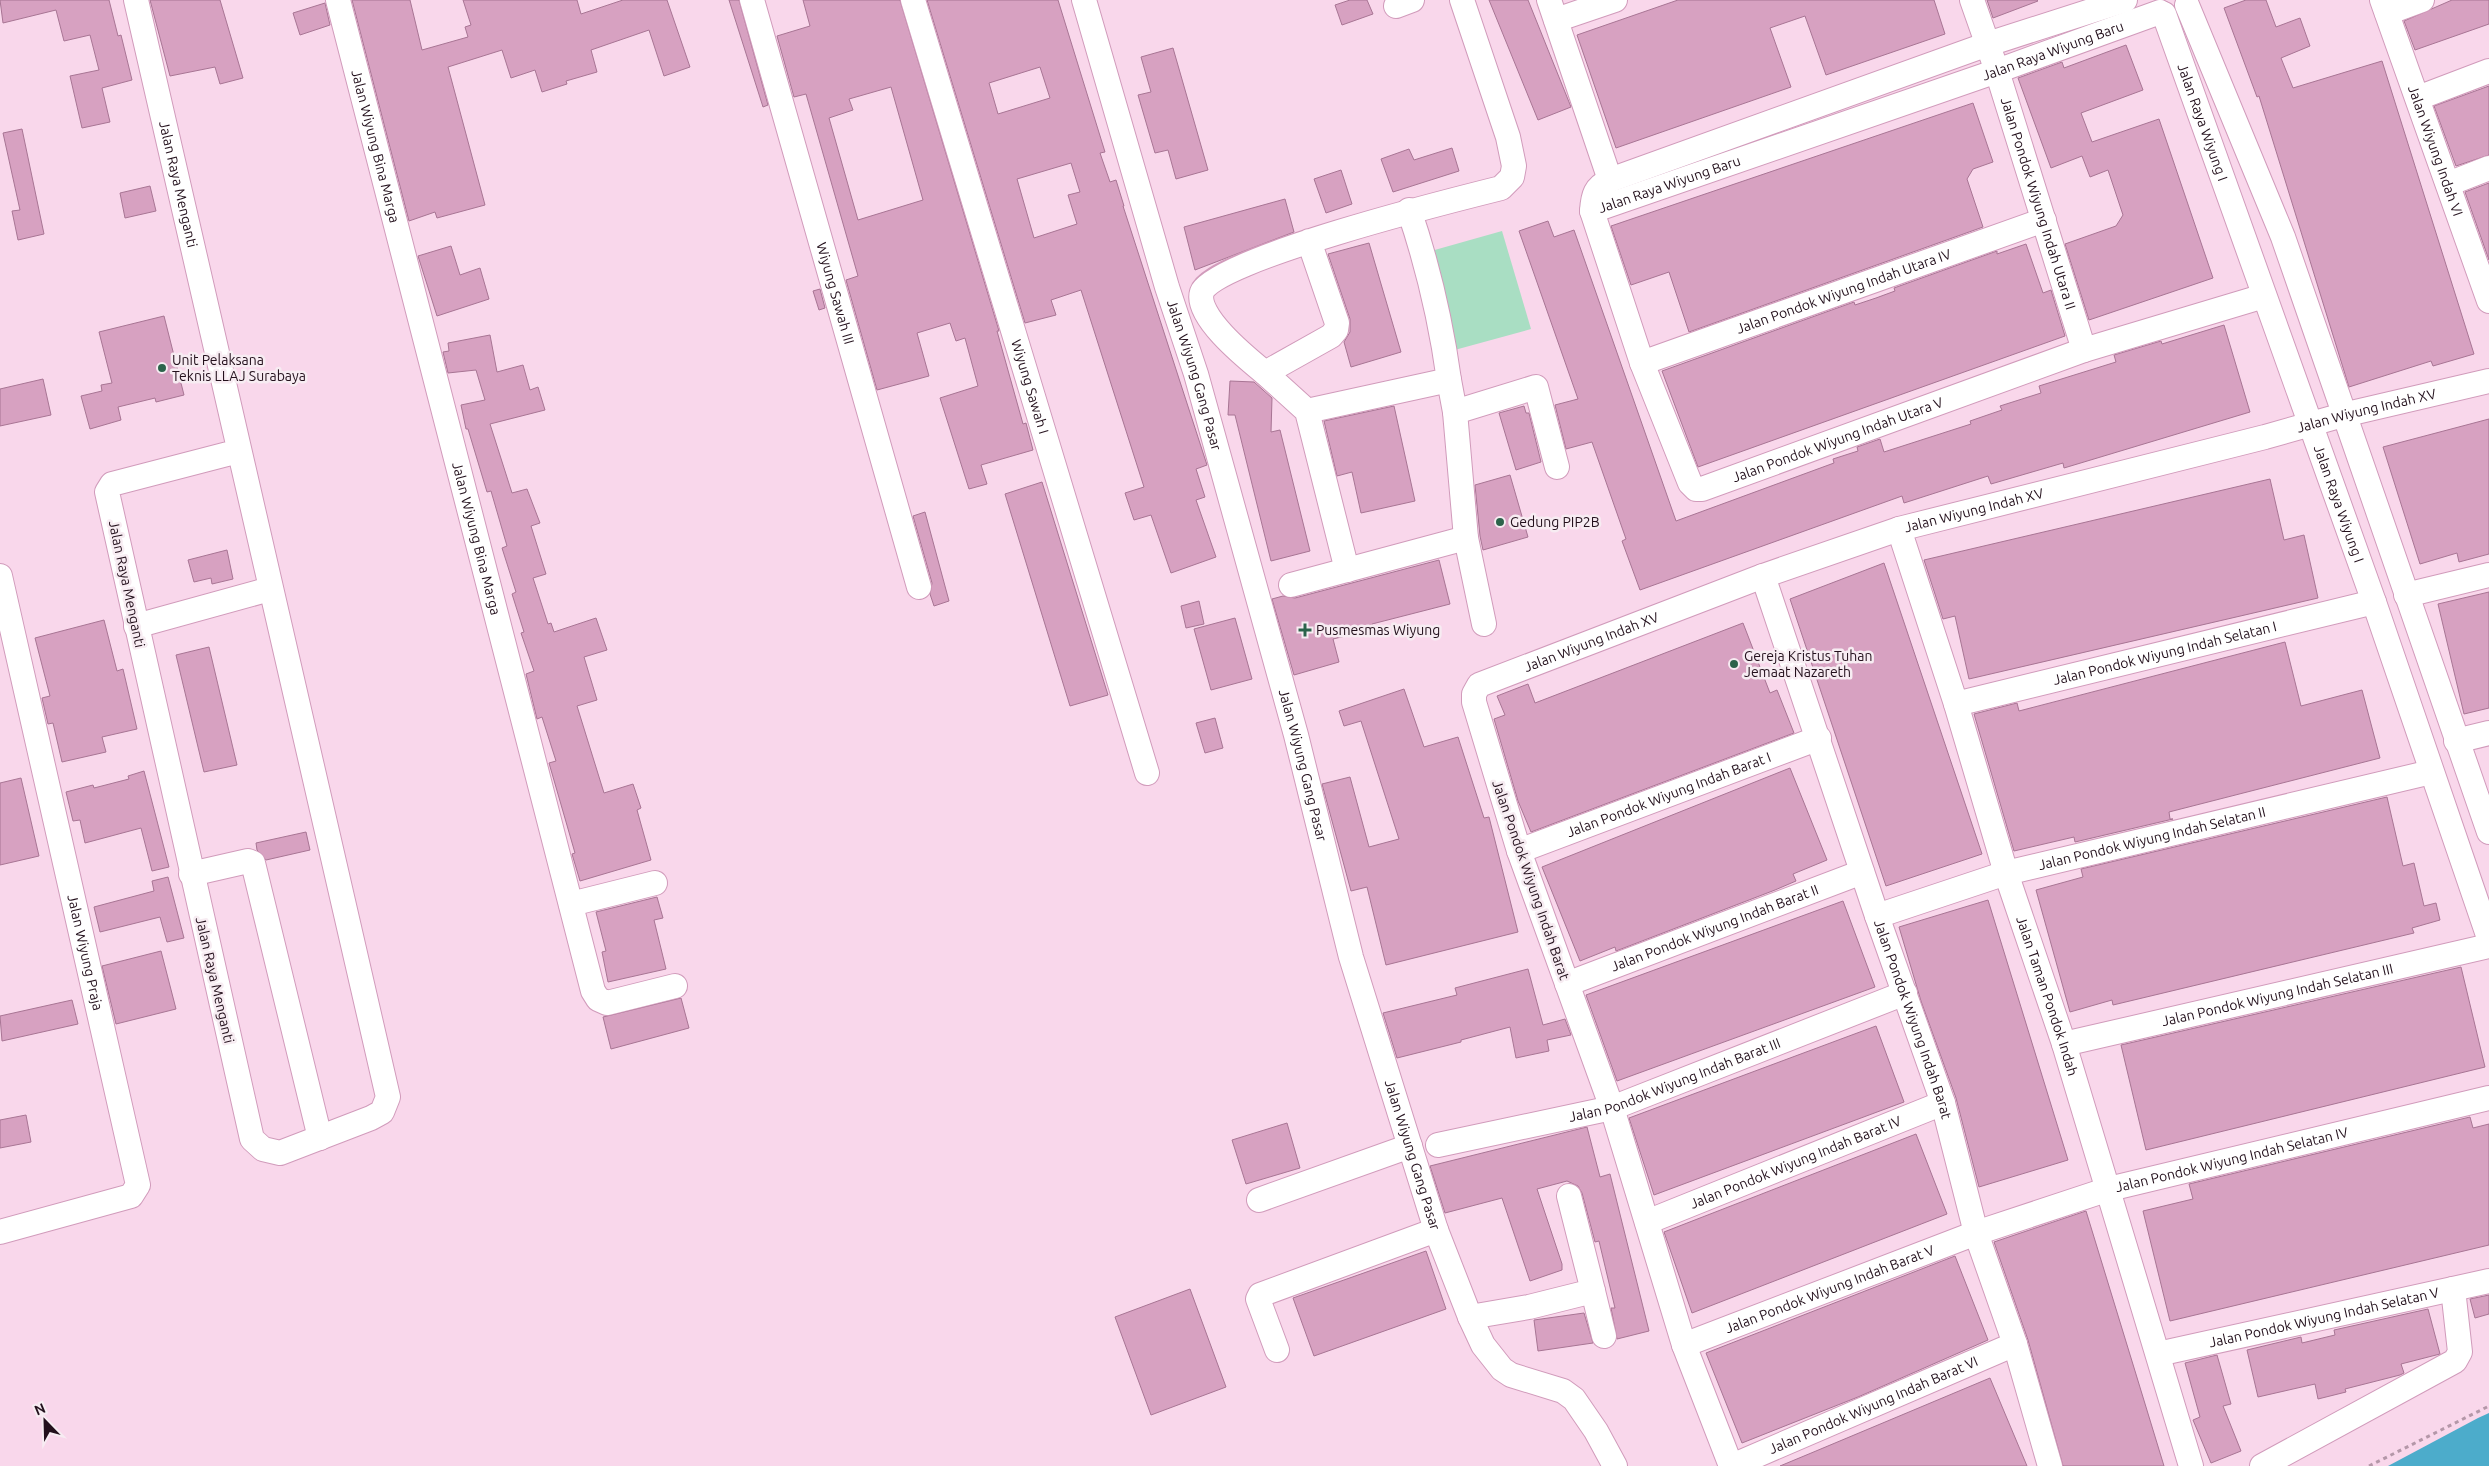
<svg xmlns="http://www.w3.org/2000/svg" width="2489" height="1466" font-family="Ubuntu,sans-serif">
	<rect width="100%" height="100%" fill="#f9d7eb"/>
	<!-- green -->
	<polygon fill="#a9dec3" points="1502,231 1531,329 1451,351 1424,253"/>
	<!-- water -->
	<polygon fill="#4caccb" points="2489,1413 2489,1466 2388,1466 2478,1418"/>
	<!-- building -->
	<g fill="#d7a1c1" stroke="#a87594" fill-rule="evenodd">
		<polygon points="0,0 109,0 118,36 121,35 132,80 102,88 110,122 82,128 70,76 99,70 90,35 64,41 56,10 3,23"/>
		<polygon points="150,0 220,0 243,78 220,84 215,67 170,76"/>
		<polygon points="352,0 410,0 422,50 468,37 465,27 471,25 463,0 577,0 581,14 623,0 667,0 690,67 664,76 649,30 591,50 597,72 566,81 567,84 542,92 535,70 511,78 502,50 448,67 485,205 437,218 435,212 409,221"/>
		<polygon points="729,0 739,0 768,105 763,107"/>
		<path d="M803,0h97l99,331h-2l26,93 3,-1 7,27 -52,15 6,19 -18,5 -29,-91 38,-12 -13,-48 -9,3 -6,-18 -33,10 12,43 -52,14 -31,-110 12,-4 -52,-182 -12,3 -17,-61 33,-10zM891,87l32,113 -65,20 -29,-102 24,-8 -4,-11z"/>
		<path d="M927,0h131l47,152 -5,1 10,29 6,-2 8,26h-1l84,259 -11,4 9,28 -9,3 20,57 -45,16 -20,-58 -17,5 -9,-27 19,-6 -63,-197 -30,10 5,15 -31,8zM1040,67l10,31 -52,16 -9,-31zM1071,163l9,29 -12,3 9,29 -43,14 -17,-59z"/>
		<polygon points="1350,0 1367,0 1373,14 1342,25 1335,5"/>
		<polygon points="1489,0 1528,0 1571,107 1538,120"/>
		<polygon points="1678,0 1934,0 1945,34 1826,75 1805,16 1770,28 1791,87 1616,148 1577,35"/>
		<polygon points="1987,0 2037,0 2038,1 1993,18"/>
		<polygon points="2246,0 2266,0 2276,27 2300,18 2310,46 2281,58 2293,88 2382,61 2474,354 2433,366 2431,361 2349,387 2259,96 2257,97 2224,8"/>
		<polygon points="2452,0 2489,0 2489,24 2415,50 2404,21"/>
		<polygon points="325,3 330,25 300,35 293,13"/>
		<polygon points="2126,45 2143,90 2081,113 2092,142 2159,119 2213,278 2089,320 2065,244 2116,226 2123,215 2108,170 2090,177 2082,156 2051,168 2018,78 2062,62 2064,68"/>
		<polygon points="1173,48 1208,170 1176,179 1168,150 1155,153 1138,95 1151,92 1141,57"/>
		<polygon points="2489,86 2489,155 2456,166 2434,106"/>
		<polygon points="1973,103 1993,162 1973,169 1967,179 1983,227 1689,332 1669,272 1631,285 1611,226"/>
		<polygon points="22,129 44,234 18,240 12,211 20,210 3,133"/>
		<polygon points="1452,148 1459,171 1393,192 1381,159 1409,149 1414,160"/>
		<polygon points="1341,170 1352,204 1326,213 1314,179"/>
		<polygon points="2489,183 2489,260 2465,192"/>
		<polygon points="150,186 156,211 125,218 120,193"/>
		<polygon points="1285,199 1294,232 1195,270 1184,227"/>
		<polygon points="1548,221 1554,237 1574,230 1676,521 1834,463 1833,459 1858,451 1857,447 1880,439 1884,452 1971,424 1970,421 2002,410 2000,406 2041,393 2039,386 2116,362 2114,355 2161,341 2162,344 2224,325 2250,412 2064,468 2063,463 1991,484 1988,476 1904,503 1902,496 1640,590 1622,541 1626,539 1592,442 1566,449 1555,405 1578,399 1519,231"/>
		<polygon points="1369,243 1401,352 1351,367 1344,342 1350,332 1350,319 1328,254"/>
		<polygon points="2026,244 2043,293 2051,290 2065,336 1698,467 1662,371 1854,302 1855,305 1876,298 1895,291 1894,288 1997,251 1997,254"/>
		<polygon points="451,246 460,275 480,268 489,299 437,316 418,256"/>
		<polygon points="820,289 825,308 819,310 813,291"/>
		<polygon points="164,316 184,395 156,402 155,398 118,407 121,420 90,429 81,396 102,391 101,385 112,383 99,332"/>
		<polygon points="490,335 497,372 523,365 530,390 538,387 545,410 490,424 512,493 527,489 540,523 531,526 546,574 533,578 548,624 551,623 554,632 596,618 607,650 584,657 597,700 577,706 604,793 633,784 641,808 637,810 651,860 580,881 572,854 575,853 549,763 556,761 542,717 537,719 526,674 534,671 521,633 524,632 512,594 516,592 502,548 507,546 491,491 487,492 468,429 466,429 461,405 485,400 476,370 448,373 443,352 449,351 448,343"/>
		<polygon points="43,379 51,415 0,426 0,389"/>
		<polygon points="1230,381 1254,382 1272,398 1271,432 1280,430 1310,551 1271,561 1235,415 1228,415"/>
		<polygon points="1394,406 1415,501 1361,513 1352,472 1337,476 1324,421"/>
		<polygon points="1524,406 1526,413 1529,413 1541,462 1516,470 1499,413"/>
		<polygon points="2489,419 2489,554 2459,562 2457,553 2420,564 2383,447"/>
		<polygon points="1510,475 1528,537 1483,550 1480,536 1475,485"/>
		<polygon points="2270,479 2284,540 2304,535 2318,598 1969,679 1955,616 1943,619 1924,560"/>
		<polygon points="1042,482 1108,695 1070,706 1005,494"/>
		<polygon points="925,512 949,601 934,606 930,594 932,583 913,516"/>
		<polygon points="227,550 233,579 212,584 211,578 194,582 188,560"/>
		<polygon points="1439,560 1450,604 1372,624 1374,629 1333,639 1339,662 1294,675 1272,599 1283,596 1295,598"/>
		<polygon points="1884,563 1982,854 1886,886 1790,599"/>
		<polygon points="2489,592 2489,708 2464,714 2438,604"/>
		<polygon points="1199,601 1204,624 1186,628 1181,606"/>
		<polygon points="1235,618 1252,679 1211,690 1194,629"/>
		<polygon points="104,620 117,671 123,669 137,729 102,737 106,752 62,762 53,723 48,724 42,698 50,696 35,638"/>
		<polygon points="1743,623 1770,693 1777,690 1794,733 1531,832 1518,801 1494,719 1505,715 1497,696 1528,684 1535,703"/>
		<polygon points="2285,642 2301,706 2362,690 2380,758 2169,812 2170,819 2173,819 2075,842 2074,837 2014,851 1974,714 2017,703 2019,711"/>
		<polygon points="209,647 237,765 204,772 176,655"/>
		<polygon points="1404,689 1424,747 1458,737 1484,818 1489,817 1518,932 1386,965 1367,887 1351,891 1322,784 1350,777 1369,847 1399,839 1361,721 1344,726 1339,711"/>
		<polygon points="1215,718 1223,748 1205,753 1196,723"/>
		<polygon points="1790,768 1827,860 1793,874 1796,881 1775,890 1616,951 1615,947 1580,961 1542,867"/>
		<polygon points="144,771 169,867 152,871 141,828 85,843 80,820 73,821 66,792 93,785 94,788 129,779 128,776"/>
		<polygon points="21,778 39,856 0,865 0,783"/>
		<polygon points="2387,797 2403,866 2414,863 2424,906 2436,903 2440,920 2412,928 2414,933 2113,1005 2112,1000 2070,1012 2036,890 2083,877 2081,869"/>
		<polygon points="306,832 310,850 266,860 257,850 256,843"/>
		<polygon points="168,877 184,938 167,942 160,917 100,932 94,907 154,891 152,881"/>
		<polygon points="657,897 663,918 654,920 666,969 608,982 602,952 606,951 596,912"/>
		<polygon points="1988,900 2068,1160 1979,1187 1956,1098 1921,1001 1899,927"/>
		<polygon points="1843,901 1875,987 1617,1081 1586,995"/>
		<polygon points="161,951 176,1009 116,1024 102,966"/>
		<polygon points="2461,967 2485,1067 2146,1150 2121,1045"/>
		<polygon points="1528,969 1543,1025 1565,1019 1571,1035 1547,1040 1549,1051 1516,1058 1510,1027 1461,1040 1461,1042 1397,1058 1383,1013 1457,995 1455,988"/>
		<polygon points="681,998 689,1028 611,1049 603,1017"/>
		<polygon points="72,1000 78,1024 2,1041 0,1016"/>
		<polygon points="1876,1026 1904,1102 1654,1195 1629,1118"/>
		<polygon points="26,1115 31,1142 0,1148 0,1120"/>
		<polygon points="2470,1117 2473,1128 2489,1124 2489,1245 2170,1321 2143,1211 2193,1199 2189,1184"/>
		<polygon points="1287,1123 1300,1168 1246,1184 1232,1140"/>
		<polygon points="1587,1127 1600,1177 1610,1174 1649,1331 1617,1339 1611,1308 1615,1308 1599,1241 1595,1242 1582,1193 1578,1186 1567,1181 1537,1189 1562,1264 1562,1270 1530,1281 1502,1198 1445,1213 1430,1166"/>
		<polygon points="1916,1134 1947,1214 1692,1313 1664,1232"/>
		<polygon points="2086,1211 2135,1371 2164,1466 2063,1466 2028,1340 1994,1242"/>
		<polygon points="1426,1251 1446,1309 1314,1356 1293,1298"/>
		<polygon points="1955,1256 1988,1340 1858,1397 1742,1443 1706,1353"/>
		<polygon points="1190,1289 1226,1387 1151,1415 1115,1317"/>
		<polygon points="2489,1295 2489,1314 2475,1318 2470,1299"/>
		<polygon points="2428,1309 2440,1354 2401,1364 2404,1373 2400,1375 2345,1389 2346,1392 2318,1399 2315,1384 2258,1397 2247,1350 2301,1337 2302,1343 2335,1335 2334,1330"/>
		<polygon points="1584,1313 1593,1343 1538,1351 1534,1320"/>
		<polygon points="2217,1355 2231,1404 2223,1406 2241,1451 2211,1463 2193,1420 2200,1417 2185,1363"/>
		<polygon points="1990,1378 2027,1466 1780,1466 1816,1451"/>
	</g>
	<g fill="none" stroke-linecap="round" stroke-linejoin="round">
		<defs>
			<g id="minor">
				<path id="s1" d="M136,0l252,1097 -6,15 -11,6 -91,35 -17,-4 -11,-10 -145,-647 5,-8 127,-33"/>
				<path id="s2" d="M338,0l255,991 5,8 9,4 68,-17"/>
				<path id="s3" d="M752,0l167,587"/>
				<path id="s4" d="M913,0l234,773"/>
				<path id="s5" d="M1084,0l83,287 29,87 100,361 55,222 85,273 34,87 13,28 19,24 9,6 52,16 11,8 22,32 19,35"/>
				<polyline points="1549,0 1610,180"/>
				<path id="s6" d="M1972,0l25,71 87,279"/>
				<path id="s7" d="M2125,0l-137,44 -378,136c-15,7 -17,15 -18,31l50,152 48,120 6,6h6l382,-139 180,-54"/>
				<path id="s8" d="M2382,0l107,301"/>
				<polyline points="2187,5 2283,237 2489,832"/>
				<polyline points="1396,6 1412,0"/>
				<polyline points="2387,13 2422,0"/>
				<path id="s9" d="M2164,14l210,588 115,336"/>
				<polyline points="1556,20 1615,0"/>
				<polyline points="2418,98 2489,71"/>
				<polyline points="2448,184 2489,168"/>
				<path id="s10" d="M1592,211l405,-140 163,-59"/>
				<path d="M1309,241l28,82 -1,7 -5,6 -66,37c-17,-14 -71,-57 -63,-81 9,-32 259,-94 299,-104l11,-11 2,-11 -6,-29 -46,-137"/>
				<path id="s11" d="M1642,363l402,-143"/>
				<polyline points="1265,373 1307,411 1347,570"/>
				<polyline points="1449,380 1455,412 1466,538 1484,624"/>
				<path d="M1307,411l142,-31c-8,-58 -21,-114 -40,-170"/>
				<polyline points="1455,412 1536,387 1557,467"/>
				<path id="s12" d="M1899,529l57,175 50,169 58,171 127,422"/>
				<path id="s13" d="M0,576l138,609 -7,11 -131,36"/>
				<path id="s14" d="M1763,576l114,340 66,187 33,130 39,111 35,122"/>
				<polyline points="1291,585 1466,538"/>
				<polyline points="2406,595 2489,575"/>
				<polyline points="136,626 270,589"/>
				<path id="s15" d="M1956,704l418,-102"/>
				<polyline points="2456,741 2489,733"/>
				<path id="s16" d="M1519,851l300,-113"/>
				<polyline points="191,874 248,861 253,863 320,1138"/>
				<polyline points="571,904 655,883"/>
				<path id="s17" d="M1877,916l129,-43 425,-101"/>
				<path id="s18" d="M1567,984l295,-112"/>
				<path id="s19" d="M2064,1044l425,-98"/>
				<path id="s20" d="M1438,1145l174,-37 293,-115"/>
				<polyline points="1259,1200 1410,1146"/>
				<path id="s21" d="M1647,1222l296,-119"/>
				<polyline points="1593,1291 1604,1336"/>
				<polyline points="1470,1317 1529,1307 1593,1291 1569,1196"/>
				<path id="s22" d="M1684,1345l292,-112 133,-44 380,-91"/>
				<polyline points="1277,1350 1258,1299 1260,1295 1436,1230"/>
				<path id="s23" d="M2158,1354l331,-73"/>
				<path id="s24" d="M1731,1466l-47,-121 -72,-237 -93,-257 -45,-149v-8l5,-9 284,-109 136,-47 366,-92 78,-22 146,-34"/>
				<path id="s25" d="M1732,1466l283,-122"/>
				<polyline points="2262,1466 2455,1361 2460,1352 2453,1289"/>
			</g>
		</defs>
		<!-- minor casing -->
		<use href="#minor" stroke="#d19bbb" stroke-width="26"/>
		<!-- path -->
		<polyline stroke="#b497a8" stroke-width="3" stroke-dasharray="4 4" stroke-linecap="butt" points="2369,1466 2489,1406"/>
		<!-- minor -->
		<use href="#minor" stroke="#fff" stroke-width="24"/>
	</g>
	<!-- markers -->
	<g fill="#2c634b" stroke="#f7ecf2" stroke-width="2">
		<circle cx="162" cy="368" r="5"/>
		<circle cx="1500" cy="522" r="5"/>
		<path d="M1302.5 622.5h5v5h5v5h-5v5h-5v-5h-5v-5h5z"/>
		<circle cx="1734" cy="664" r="5"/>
	</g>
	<g text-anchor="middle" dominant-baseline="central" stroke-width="5" stroke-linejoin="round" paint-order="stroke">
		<!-- street labels -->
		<g font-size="14" fill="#23101c" stroke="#f7ecf2">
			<text stroke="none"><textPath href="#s10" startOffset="488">Jalan Raya Wiyung Baru</textPath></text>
			<text stroke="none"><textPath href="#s9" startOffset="115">Jalan Raya Wiyung I</textPath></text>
			<text stroke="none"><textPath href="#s2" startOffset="151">Jalan Wiyung Bina Marga</textPath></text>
			<text stroke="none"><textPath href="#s8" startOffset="160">Jalan Wiyung Indah VI</textPath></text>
			<text stroke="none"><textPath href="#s1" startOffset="189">Jalan Raya Menganti</textPath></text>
			<text stroke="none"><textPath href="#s10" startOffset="82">Jalan Raya Wiyung Baru</textPath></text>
			<text stroke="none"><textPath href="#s6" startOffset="214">Jalan Pondok Wiyung Indah Utara II</textPath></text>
			<text stroke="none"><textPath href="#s11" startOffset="214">Jalan Pondok Wiyung Indah Utara IV</textPath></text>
			<text stroke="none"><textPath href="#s3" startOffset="305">Wiyung Sawah III</textPath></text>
			<text stroke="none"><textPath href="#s5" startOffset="391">Jalan Wiyung Gang Pasar</textPath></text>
			<text stroke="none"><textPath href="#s4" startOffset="404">Wiyung Sawah I</textPath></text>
			<text stroke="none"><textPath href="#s24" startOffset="1755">Jalan Wiyung Indah XV</textPath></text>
			<text stroke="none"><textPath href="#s7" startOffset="1032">Jalan Pondok Wiyung Indah Utara V</textPath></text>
			<text stroke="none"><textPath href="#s9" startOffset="520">Jalan Raya Wiyung I</textPath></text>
			<text stroke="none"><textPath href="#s24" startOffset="1350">Jalan Wiyung Indah XV</textPath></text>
			<text stroke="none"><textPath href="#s2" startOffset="556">Jalan Wiyung Bina Marga</textPath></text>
			<text transform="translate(127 584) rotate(78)">Jalan Raya Menganti</text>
			<text stroke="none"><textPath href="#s24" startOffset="945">Jalan Wiyung Indah XV</textPath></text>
			<text stroke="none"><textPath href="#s15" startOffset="215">Jalan Pondok Wiyung Indah Selatan I</textPath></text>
			<text stroke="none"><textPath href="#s5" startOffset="796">Jalan Wiyung Gang Pasar</textPath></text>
			<text stroke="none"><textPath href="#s16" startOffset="160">Jalan Pondok Wiyung Indah Barat I</textPath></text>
			<text stroke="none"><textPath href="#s17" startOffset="286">Jalan Pondok Wiyung Indah Selatan II</textPath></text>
			<text transform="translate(1531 880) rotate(71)">Jalan Pondok Wiyung Indah Barat</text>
			<text stroke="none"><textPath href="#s18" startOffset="158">Jalan Pondok Wiyung Indah Barat II</textPath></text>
			<text stroke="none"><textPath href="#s13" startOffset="386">Jalan Wiyung Praja</textPath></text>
			<text transform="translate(215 980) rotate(77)">Jalan Raya Menganti</text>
			<text stroke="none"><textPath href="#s19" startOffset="219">Jalan Pondok Wiyung Indah Selatan III</textPath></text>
			<text stroke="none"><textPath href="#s12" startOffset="490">Jalan Taman Pondok Indah</textPath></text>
			<text stroke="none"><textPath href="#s14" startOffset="468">Jalan Pondok Wiyung Indah Barat</textPath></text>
			<text stroke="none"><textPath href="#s20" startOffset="246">Jalan Pondok Wiyung Indah Barat III</textPath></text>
			<text stroke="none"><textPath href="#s5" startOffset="1201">Jalan Wiyung Gang Pasar</textPath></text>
			<text stroke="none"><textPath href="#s22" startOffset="579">Jalan Pondok Wiyung Indah Selatan IV</textPath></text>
			<text stroke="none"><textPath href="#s21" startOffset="160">Jalan Pondok Wiyung Indah Barat IV</textPath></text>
			<text stroke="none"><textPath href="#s22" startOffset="156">Jalan Pondok Wiyung Indah Barat V</textPath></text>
			<text stroke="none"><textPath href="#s23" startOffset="170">Jalan Pondok Wiyung Indah Selatan V</textPath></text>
			<text stroke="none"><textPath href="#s25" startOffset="154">Jalan Pondok Wiyung Indah Barat VI</textPath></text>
		</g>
		<!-- poi labels -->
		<g font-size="14" fill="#23101c" stroke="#f7ecf2" text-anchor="start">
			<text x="172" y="360">Unit Pelaksana<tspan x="172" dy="16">Teknis LLAJ Surabaya</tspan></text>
			<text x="1510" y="522">Gedung PIP2B</text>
			<text x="1316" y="630">Pusmesmas Wiyung</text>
			<text x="1744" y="656">Gereja Kristus Tuhan<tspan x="1744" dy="16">Jemaat Nazareth</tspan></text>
		</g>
	</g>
	<!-- north arrow -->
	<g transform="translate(45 1421) rotate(337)" stroke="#f7ecf2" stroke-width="4" paint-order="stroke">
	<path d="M0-4L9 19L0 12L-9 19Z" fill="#23101c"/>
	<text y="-8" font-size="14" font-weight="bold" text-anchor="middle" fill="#23101c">N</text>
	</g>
</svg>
